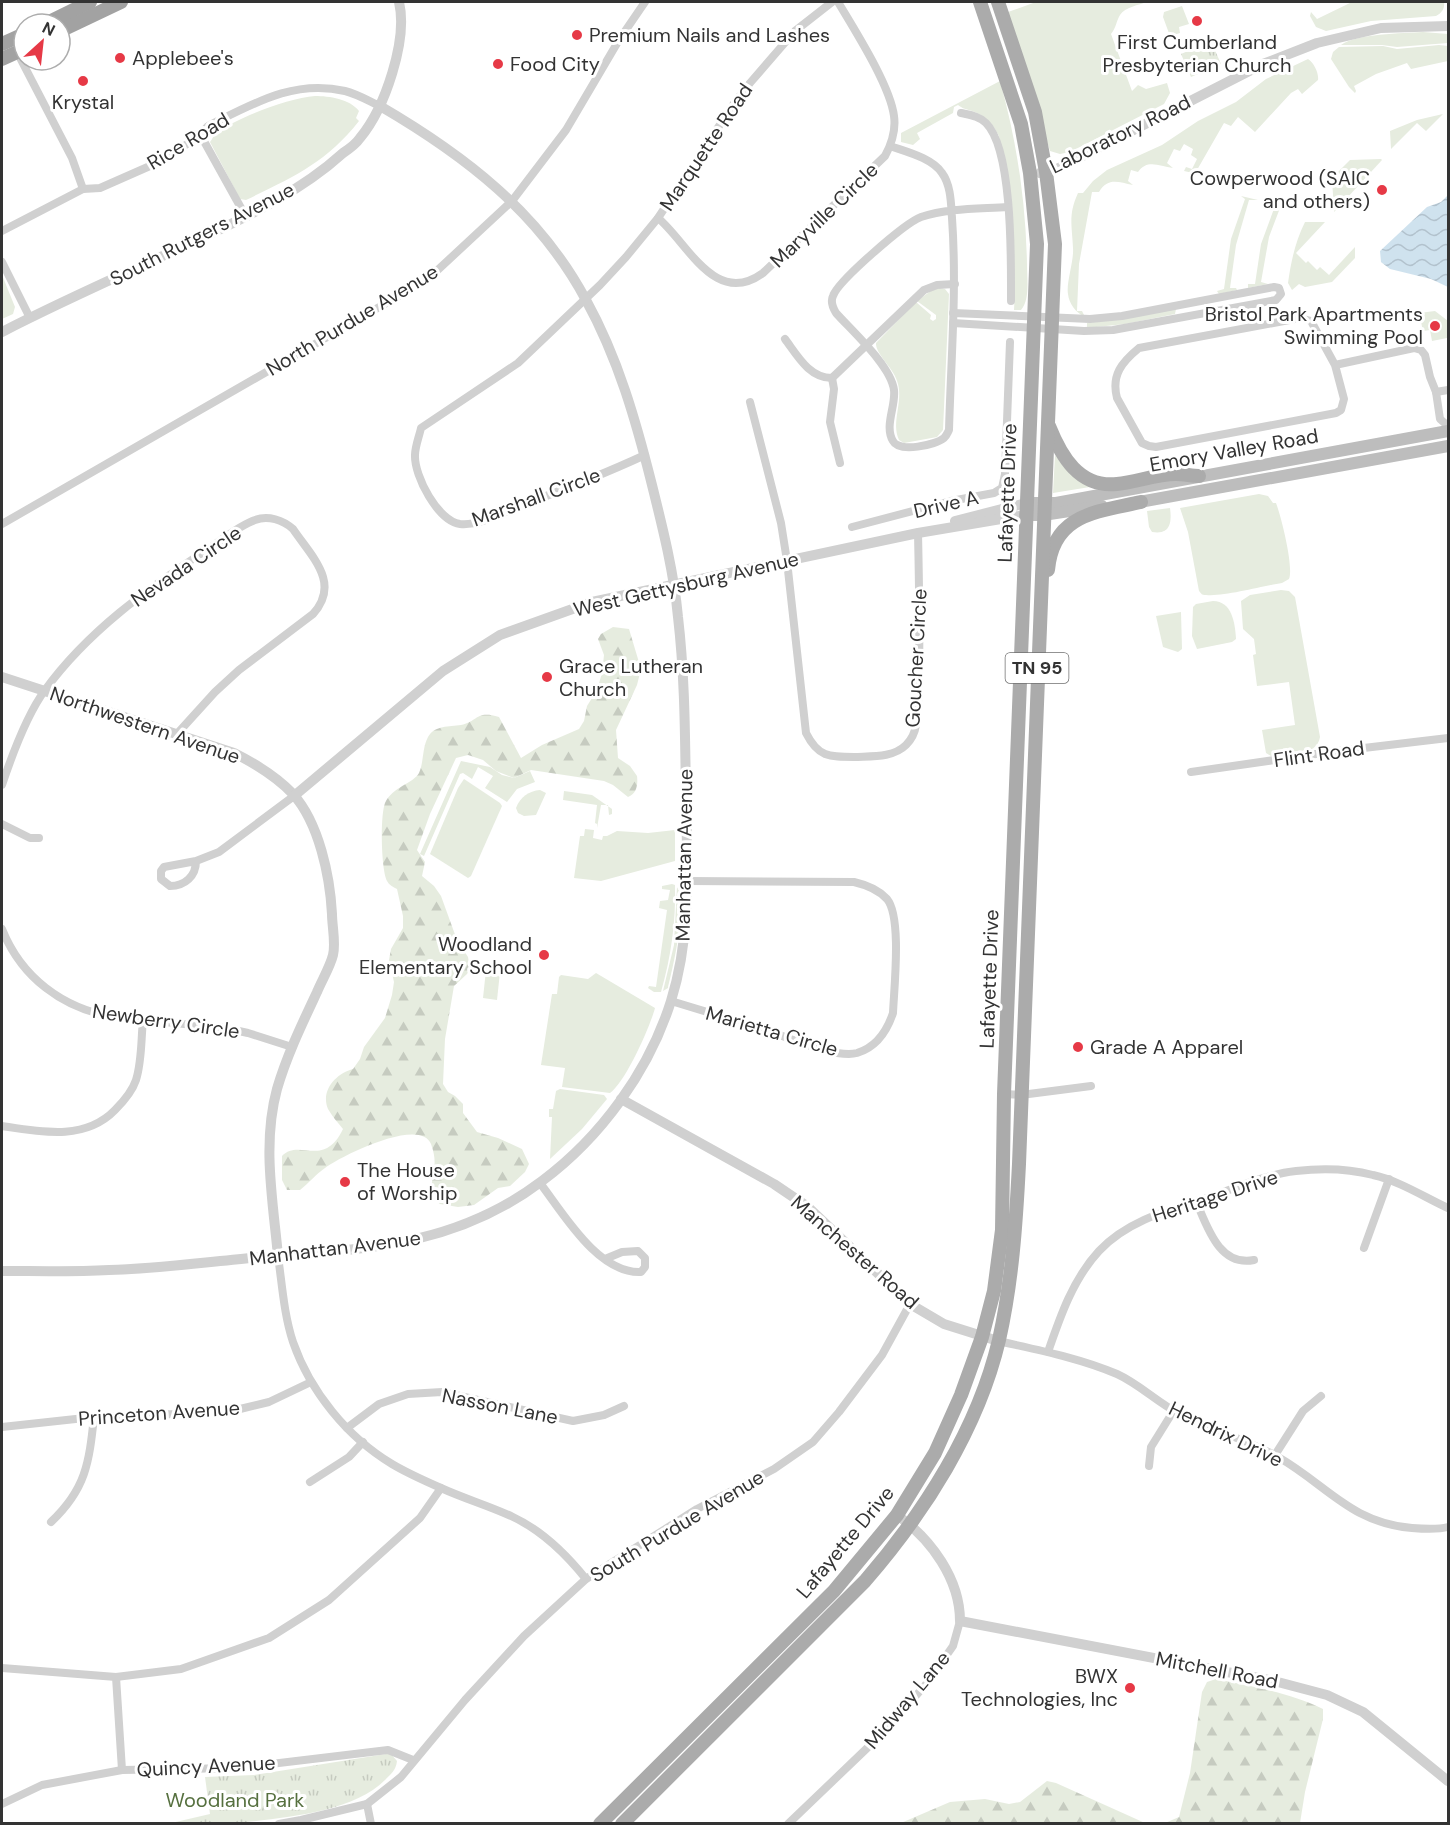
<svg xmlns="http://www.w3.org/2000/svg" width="1450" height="1825" font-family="'DM Sans',sans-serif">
	<defs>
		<pattern id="forest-firs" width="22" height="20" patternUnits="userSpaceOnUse" patternTransform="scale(1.5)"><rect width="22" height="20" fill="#e6ecdf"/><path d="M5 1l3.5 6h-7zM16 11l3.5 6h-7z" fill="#c6cbc0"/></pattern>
		<pattern id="park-tufts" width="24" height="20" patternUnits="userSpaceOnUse" patternTransform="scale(1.5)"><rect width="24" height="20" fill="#e6ecdf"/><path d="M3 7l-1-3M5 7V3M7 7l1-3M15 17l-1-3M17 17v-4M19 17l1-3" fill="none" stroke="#c6cbc0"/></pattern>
		<pattern id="water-waves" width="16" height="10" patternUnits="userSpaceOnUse" patternTransform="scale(1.5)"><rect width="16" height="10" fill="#cfe2ee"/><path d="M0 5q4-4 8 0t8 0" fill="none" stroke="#b2c2cd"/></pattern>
	</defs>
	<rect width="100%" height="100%" fill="#fff"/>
	<!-- grass -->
	<g fill="#e6ecdf">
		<path d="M1036,2h111c-8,3 -22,5 -27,13 -4,7 -4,13 -9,19l21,57 6,-6 8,4 21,-6 3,10 -6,11 -94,48 -10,2 -10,-3 -42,-139z"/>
		<path d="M1352,2h92c1,6 -2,11 -8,14l-65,5 -45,10 -10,-4 -6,-11 1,-4 6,7z"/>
		<polygon points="1182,6 1189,24 1179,27 1180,33 1170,36 1163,17 1164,12"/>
		<path d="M1423,32l25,2v9l-51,4 -15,-2h-41c15,-11 62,-12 82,-13z"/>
		<polygon points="1439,45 1448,46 1448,61 1411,69 1407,63 1376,74 1354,86 1356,91 1355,93 1349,87 1331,59 1333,52 1339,47 1383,46 1397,49"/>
		<path d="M1308,59c6,4 11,14 10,21l-16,14 -4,-5 -7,4 -36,39 -17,-15 -7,9 -7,-3 -27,47 6,3 -1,2 -18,-4 2,-4 6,2 5,-10 -6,-4 2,-6 -9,-5 -4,7 -6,-2 -7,14 6,5c-14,-2 -26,-9 -35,4l-7,-2 -3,11 5,4c-15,-3 -25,-8 -34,7h-7l-13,72 -2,47h5l2,4 -1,1c-7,-4 -14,-12 -15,-22 -2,-11 6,-33 5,-46 -1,-23 -5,-33 5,-55h5l10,-12 14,-11 55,-25 36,-24 38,-19 30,-23z"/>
		<path d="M1000,81c17,61 26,122 27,184 0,14 3,35 -6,45h-7l1,-21 -16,-153c-6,-12 -14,-21 -27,-25 -6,-2 -9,-2 -14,-6l-4,2 -1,6 -36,20 3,6 -7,6 -12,-3v-9z"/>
		<path d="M315,96c14,0 35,3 44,15l-3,7 3,3c-33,42 -66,56 -113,79l-6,-1 -30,-57c3,-3 3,-7 7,-10 23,-15 71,-34 98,-36z"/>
		<polygon points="1443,114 1426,131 1417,123 1391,149 1390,131 1417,120"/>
		<polygon points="1381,159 1382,160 1334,212 1332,178 1350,160"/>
		<polygon points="1241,196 1258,200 1249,200 1236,245 1230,288 1236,288 1237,290 1219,294 1217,291 1224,289 1231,239 1245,199"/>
		<polygon points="1270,204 1288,208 1286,210 1280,208 1269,237 1261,282 1268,284 1248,288 1248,284 1255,284 1261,244 1275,206"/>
		<path d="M1305,222h20l-29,31 10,10 2,-2 9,9 3,-3 9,8 26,-28v11l-23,24 -27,5 -6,-3 -7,6 -4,-7c3,-21 7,-41 17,-61z"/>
		<polygon points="2,275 15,307 13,314 2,319"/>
		<path d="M940,288l5,1 4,5 -6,136 -6,7 -33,6 -5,-3c-8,-18 4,-37 -1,-56 -3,-15 -23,-30 -22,-41l40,-41 15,13 -1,4 3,2 3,-2v-4l-19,-14 15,-11z"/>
		<polygon points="1176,309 1175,314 1125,324 1087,328 1087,323"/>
		<polygon points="1435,311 1448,321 1448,344 1447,338 1432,341 1430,330 1423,331 1419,313"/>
		<polygon points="1055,455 1064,467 1090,487 1053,493"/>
		<path d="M1259,494l9,2 5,7h3c5,13 18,64 13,76l-7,4c-19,3 -59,14 -76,12 -5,0 -4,-1 -7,-4l-11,-59 -8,-24z"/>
		<path d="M1170,508c2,15 0,27 -18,24l-3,-5 -2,-16z"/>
		<path d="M1281,590l8,1 6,6 25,140c-3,20 -33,17 -49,19l-5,-3 -4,-23 33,-5 -6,-43 -32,4 -4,-31 3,-1 -2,-15 -11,-10 -2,-28 9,-6z"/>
		<path d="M1213,601c19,0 22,22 23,38l-4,3 -35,7 -5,-13 1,-29 3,-3z"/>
		<polygon points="1181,612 1182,649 1178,652 1163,647 1156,616"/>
		<polygon points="461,761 490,767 502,775 514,778 530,771 535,782 517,789 507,802 485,788 493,776 478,767 472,779 463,773 460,774 424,856 420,854"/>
		<polygon points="464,779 500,803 502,806 471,876 468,878 430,854 458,788"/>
		<path d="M540,790l6,3 -10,22 -12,1 -6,-3 -2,-5c4,-11 13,-17 24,-18z"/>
		<polygon points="564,791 592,795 612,809 612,814 609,815 608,805 601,805 597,828 597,824 595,823 597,805 563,800"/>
		<polygon points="585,829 594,830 593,838 602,840 603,836 607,836 617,831 648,833 675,830 675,861 601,881 574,878 580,836 584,836"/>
		<path d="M672,884l3,1c1,37 -4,72 -14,107h-7l-6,-4 1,-2 7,1 11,-77 -8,-2 1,-7 8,-1 2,-10 -8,-1v-3z"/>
		<path d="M677,887c11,16 -4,81 -9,101l-5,3 11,-46z"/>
		<polygon points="486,970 500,972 497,1000 483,998"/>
		<path d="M596,973l59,35c-5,19 -30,75 -45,85l-48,-6 3,-19 -24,-3 11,-71h5l2,-17 2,-2 27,4z"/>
		<polygon points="560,1089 604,1095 607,1099 582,1129 550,1159 552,1117 549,1117 549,1109 553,1109 556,1091"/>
	</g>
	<!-- forest -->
	<g fill="url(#forest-firs)">
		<path d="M613,627l16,2 12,40 -4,16 -21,45 2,28 12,8 7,10c1,8 0,18 -9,21l-15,-12 -9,-4 -73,-11 -17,8 -18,-7 -13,-11 -15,-5 -12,3 -26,56 -13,36 8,12 -3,14 12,10 7,10 16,44 11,17 2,12 -3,5 -13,12 -9,53 -2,45 5,8 7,4 8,8v9l14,19 21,6 24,11 7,15 -4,8 -15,14 -12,2 -24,17 -16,2 -18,-3 -8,-6c-3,-22 8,-30 -1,-54 -11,-28 -92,13 -106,24 -9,6 -16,15 -25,22h-13l-5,-10v-24c17,-18 42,13 61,-27 -5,-6 -11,-13 -15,-20 -8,-19 9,-36 25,-40l7,-10 4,-12 21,-29 7,-23 2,-13 -5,-22 2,-11 12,-21v-12l-6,-27c-4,-2 -8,-4 -10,-8 -6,-12 -7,-65 -2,-78 7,-16 29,-20 34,-30 5,-11 3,-25 9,-36 7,-12 21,-10 33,-12 17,-3 14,-15 38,-8l22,41 21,-13 37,-16 5,-8 3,-15 10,-16 5,-17 2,-18 -6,-16 3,-5z"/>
		<path d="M1216,1679c35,7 74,14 107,30v10l-18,73 -5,31h-135l14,-6 11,-44 12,-81 5,-10z"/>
		<polygon points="1047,1781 1056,1783 1145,1823 901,1823 950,1802 985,1799 1009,1804 1020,1802"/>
	</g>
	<!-- park -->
	<g fill="url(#park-tufts)">
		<polygon points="1211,41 1221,64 1191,77 1181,54"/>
		<path d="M386,1754h5l6,7c-1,9 -6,13 -12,19 -33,33 -103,38 -148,43 -23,2 -47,0 -70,1l43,-10 -5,-37 49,-2z"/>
	</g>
	<!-- water -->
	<polygon fill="url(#water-waves)" points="1448,195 1448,287 1431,279 1390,269 1381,262 1380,251 1427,207 1441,202"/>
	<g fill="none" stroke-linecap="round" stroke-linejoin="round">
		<!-- minor -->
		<g stroke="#d0d0d0" stroke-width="8">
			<polyline points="17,52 72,158 83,189"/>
			<path d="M961,113c9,2 18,3 25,10 27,27 25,139 25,178"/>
			<polyline points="198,137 205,143 246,217"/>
			<path d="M890,146c17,6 42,12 52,27 9,12 9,31 10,45 5,70 -1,141 -3,212 -2,4 -2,5 -5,8 -8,7 -45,15 -51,3 -9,-15 3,-35 1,-51 -3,-24 -41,-58 -58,-77 -3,-5 -6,-11 -3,-17 5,-15 72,-73 88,-79 27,-9 59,-8 87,-10"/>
			<path d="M658,218c30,25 57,90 105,55l122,-117c7,-13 11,-26 9,-40 -4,-31 -40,-87 -56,-114"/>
			<path d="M2,231l81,-42 17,-1 59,-26 39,-25 10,-11c45,-22 85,-47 137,-35 12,3 24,10 35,15"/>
			<polyline points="2,262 30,318"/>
			<polyline points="953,323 1084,331 1113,330 1276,300 1281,294 1279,288 1274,287 1122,316 1090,319 953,313"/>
			<path d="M785,339c12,16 24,39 47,39l92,-88 13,-5 18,-1"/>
			<path d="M1335,365l9,34 -3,11 -5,3 -180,34 -7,-1 -7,-3 -25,-45c-6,-23 5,-36 22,-50l161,-30 11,3 24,44 79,-17 7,2 4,5 5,22 6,15 4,27 8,7"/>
			<polyline points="832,378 834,389 830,422 840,463"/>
			<polyline points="1436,392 1448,390"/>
			<path d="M750,402l31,121 6,38 19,172c12,24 23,24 48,24 17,-1 39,1 52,-12 5,-5 9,-13 10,-20 3,-18 2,-37 3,-55 1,-45 0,-91 -1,-137"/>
			<path d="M645,455c-41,19 -82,35 -123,50 -18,7 -42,21 -62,19 -22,-3 -46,-48 -45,-69 0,-8 4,-18 6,-27l97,-65 82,-78 26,-28 32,-39 77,-116 15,-19 45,-52 37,-29"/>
			<polyline points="2,524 428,279 512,201 566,130 619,40 645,2"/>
			<polyline points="852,527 951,501 994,493 1002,488 1005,474 1010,342"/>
			<polyline points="1191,772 1330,752 1448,738"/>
			<path d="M2,785c10,-30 24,-69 43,-95 43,-59 102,-101 163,-141 14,-9 30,-23 47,-29 13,-5 28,0 38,9 19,28 48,54 20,85l-74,56 -24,22 -39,43"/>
			<polyline points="2,824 30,838 39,838"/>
			<path d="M196,861c0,15 -11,25 -26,25l-9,-7v-8l3,-4 32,-6 23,-9 75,-56"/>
			<path d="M2,929c19,48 60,79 111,88l112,11 23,5 44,14"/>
			<path d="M671,1001c29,9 59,18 89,27 23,7 75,31 97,25 20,-6 30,-22 36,-40 1,-25 9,-96 -6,-114 -9,-10 -20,-14 -33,-17l-166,-1"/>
			<polyline points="1004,1094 1021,1095 1091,1086"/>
			<path d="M2,1126c39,6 83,15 113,-16 9,-9 17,-18 21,-30 6,-19 5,-41 7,-60"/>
			<path d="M540,1183c23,30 58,91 101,89l4,-5v-9l-7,-7 -16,1 -17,7"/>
			<path d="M1196,1201c11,25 23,66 58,59"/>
			<polyline points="1364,1248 1389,1179"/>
			<path d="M278,1256c4,28 6,59 15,86 17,49 54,95 99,122 15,9 33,17 49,24 24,11 49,18 72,29 30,14 53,37 73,62"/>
			<path d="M998,1341c40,9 82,17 119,33 22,10 40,28 61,39 32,17 68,26 100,44 49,28 73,66 134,71 12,1 25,2 36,-1"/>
			<path d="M1048,1352c12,-35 25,-73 51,-101 30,-32 74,-42 114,-55 27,-10 55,-22 83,-25 25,-3 54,-2 77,4 27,6 51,22 75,33"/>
			<polyline points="2,1427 94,1417 204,1413 240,1409 269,1402 311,1382"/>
			<polyline points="347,1428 379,1404 408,1394 442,1392 573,1421 604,1415 624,1406"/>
			<polyline points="1275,1455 1303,1411 1321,1396"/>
			<polyline points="1149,1466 1151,1447 1174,1410"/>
			<polyline points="310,1482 349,1457 363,1442"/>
			<path d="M51,1522c35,-33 38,-59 43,-105"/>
			<polyline points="2,1668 116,1677 181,1669 269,1638 329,1600 420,1518 441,1488"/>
			<polyline points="116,1677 122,1770"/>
			<polyline points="2,1804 42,1785 122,1770 238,1768 388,1750 413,1760"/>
			<polyline points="367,1804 371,1824"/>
			<polyline points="279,1824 301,1820 367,1804 401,1777 465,1700 524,1636 586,1579 697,1509 774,1469 813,1442 839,1412 882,1355 910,1304"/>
			<polyline points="788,1824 887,1729 927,1683 953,1646 960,1621"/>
		</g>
		<!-- tertiary -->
		<g stroke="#d0d0d0" stroke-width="10">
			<polyline points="1040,173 1055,170 1263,64 1317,43 1381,28 1448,26"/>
			<path d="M2,332c62,-32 126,-60 189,-89 53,-25 108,-50 152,-90 6,-4 13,-9 17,-15 25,-30 48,-98 39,-136"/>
			<polyline points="955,521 1026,503"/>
			<path d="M2,677l232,76c22,11 42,23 59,41 26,29 37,82 39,120 0,12 4,29 1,41 -3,12 -11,25 -16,37 -15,32 -30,63 -40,97 -15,55 -4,112 1,167"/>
			<polyline points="294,796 443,671 500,635 592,602 918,533 1025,515"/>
			<polyline points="621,1099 774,1184 808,1207 910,1304 944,1324 998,1341"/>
			<path d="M2,1271c35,0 71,1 107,-1 48,-1 96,-8 143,-12 107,-9 200,-9 290,-77 59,-44 107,-110 129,-180 21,-67 16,-135 15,-204 -1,-60 -1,-120 -8,-180 -4,-44 -15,-88 -26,-132 -16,-64 -34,-127 -66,-185 -47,-88 -122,-145 -206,-194"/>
			<path d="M897,1515c34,24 63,64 63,106l314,60 53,14 36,17 85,69"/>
		</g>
		<!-- secondary -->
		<g stroke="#bdbdbd" stroke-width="12">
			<polyline points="1026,503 1056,503 1448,431"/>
			<polyline points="1134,503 1448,446"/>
			<polyline points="1025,515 1043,515 1102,506"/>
		</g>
		<!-- primary -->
		<g stroke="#ababab" stroke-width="14">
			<path d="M1049,426c12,30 30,62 68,58 20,-2 39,-10 59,-10 8,0 16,2 23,2"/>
			<path d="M1048,570c5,-56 48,-58 93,-68"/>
			<polyline points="600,1824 834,1591 897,1515 935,1453 961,1395 982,1337 994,1291 1002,1230 1004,1094 1037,244 1030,173 1021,124 980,2"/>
			<path d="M622,1824l243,-243c59,-68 113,-152 134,-241 13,-58 17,-116 20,-176l36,-920 -9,-72 -11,-60 -37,-110"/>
		</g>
		<!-- trunk -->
		<g stroke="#a2a2a2" stroke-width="14">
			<polyline points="45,24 90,2"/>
			<polyline points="60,31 121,2"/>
			<polyline points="2,44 24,34"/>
			<polyline points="2,59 24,49"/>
		</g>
	</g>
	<!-- markers -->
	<g fill="#e63946" stroke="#fff" stroke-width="2">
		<circle cx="1197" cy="21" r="6"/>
		<circle cx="577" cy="35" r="6"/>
		<circle cx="120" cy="58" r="6"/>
		<circle cx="498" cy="64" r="6"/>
		<circle cx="83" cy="81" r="6"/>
		<circle cx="1382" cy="190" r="6"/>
		<circle cx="1435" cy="326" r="6"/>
		<circle cx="547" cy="677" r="6"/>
		<circle cx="544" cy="955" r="6"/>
		<circle cx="1078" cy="1047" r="6"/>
		<circle cx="345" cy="1182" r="6"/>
		<circle cx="1130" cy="1688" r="6"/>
	</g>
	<g text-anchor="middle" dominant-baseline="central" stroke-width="6" stroke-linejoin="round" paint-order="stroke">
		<!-- shield labels -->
		<rect fill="#fff" stroke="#707070" stroke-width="1.5" x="1005.5" y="653" width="63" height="30" rx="4.5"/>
		<g font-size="18" font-weight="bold" fill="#333">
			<text x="1037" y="668">TN 95</text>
		</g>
		<!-- poi labels -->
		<g font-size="20" fill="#333" stroke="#fff" text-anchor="start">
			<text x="589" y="35">Premium Nails and Lashes</text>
			<text x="1197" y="42" text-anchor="middle">First Cumberland<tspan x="1197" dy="23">Presbyterian Church</tspan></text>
			<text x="132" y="58">Applebee's</text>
			<text x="510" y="64">Food City</text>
			<text x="83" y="102" text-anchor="middle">Krystal</text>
			<text x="1370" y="178" text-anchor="end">Cowperwood (SAIC<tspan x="1370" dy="23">and others)</tspan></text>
			<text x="1423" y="314" text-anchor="end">Bristol Park Apartments<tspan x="1423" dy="23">Swimming Pool</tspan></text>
			<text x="559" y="666">Grace Lutheran<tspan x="559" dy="23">Church</tspan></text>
			<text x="532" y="944" text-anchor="end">Woodland<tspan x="532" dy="23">Elementary School</tspan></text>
			<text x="1090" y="1047">Grade A Apparel</text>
			<text x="357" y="1170">The House<tspan x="357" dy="23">of Worship</tspan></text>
			<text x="1118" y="1676" text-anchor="end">BWX<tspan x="1118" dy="23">Technologies, Inc</tspan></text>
		</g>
		<!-- street labels -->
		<g font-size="20" fill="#333" stroke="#fff">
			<text transform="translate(1120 134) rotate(-26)">Laboratory Road</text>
			<text transform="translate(188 141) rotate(-31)">Rice Road</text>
			<text transform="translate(706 147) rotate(-56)">Marquette Road</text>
			<text transform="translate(824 215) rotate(-44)">Maryville Circle</text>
			<text transform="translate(202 234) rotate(-27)">South Rutgers Avenue</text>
			<text transform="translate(352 320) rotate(-31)">North Purdue Avenue</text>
			<text transform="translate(1234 450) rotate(-10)">Emory Valley Road</text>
			<text transform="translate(1007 493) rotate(-88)">Lafayette Drive</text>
			<text transform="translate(536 497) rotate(-20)">Marshall Circle</text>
			<text transform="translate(946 504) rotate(-13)">Drive A</text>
			<text transform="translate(186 566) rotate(-34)">Nevada Circle</text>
			<text transform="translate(686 584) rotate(-13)">West Gettysburg Avenue</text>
			<text transform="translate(916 658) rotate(-87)">Goucher Circle</text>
			<text transform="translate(145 725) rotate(19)">Northwestern Avenue</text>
			<text transform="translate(1319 754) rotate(-8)">Flint Road</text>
			<text transform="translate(684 855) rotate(-89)">Manhattan Avenue</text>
			<text transform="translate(989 979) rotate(-88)">Lafayette Drive</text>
			<text transform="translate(166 1021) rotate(8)">Newberry Circle</text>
			<text transform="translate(772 1031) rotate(16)">Marietta Circle</text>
			<text transform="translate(1215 1196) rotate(-18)">Heritage Drive</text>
			<text transform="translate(335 1248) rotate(-7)">Manhattan Avenue</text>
			<text transform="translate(855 1252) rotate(41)">Manchester Road</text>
			<text transform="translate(500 1406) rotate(11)">Nasson Lane</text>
			<text transform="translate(159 1413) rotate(-4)">Princeton Avenue</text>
			<text transform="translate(1226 1434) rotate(26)">Hendrix Drive</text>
			<text transform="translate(677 1526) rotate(-31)">South Purdue Avenue</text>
			<text transform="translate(845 1542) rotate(-50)">Lafayette Drive</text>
			<text transform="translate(1217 1670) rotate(11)">Mitchell Road</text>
			<text transform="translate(907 1700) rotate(-50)">Midway Lane</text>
			<text transform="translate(206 1766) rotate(-3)">Quincy Avenue</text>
		</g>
		<!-- park labels -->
		<g font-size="20" fill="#56703f" stroke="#fff">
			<text x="235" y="1800">Woodland Park</text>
		</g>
	</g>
	<!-- border -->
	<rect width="1450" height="1825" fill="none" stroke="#333333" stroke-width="6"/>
	<!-- north arrow -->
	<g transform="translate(42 42) rotate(27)"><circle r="28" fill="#ffffff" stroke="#adadad" stroke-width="1.5"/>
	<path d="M0-4.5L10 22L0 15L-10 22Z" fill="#e63946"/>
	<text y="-9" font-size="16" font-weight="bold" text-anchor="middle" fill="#333333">N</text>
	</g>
</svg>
